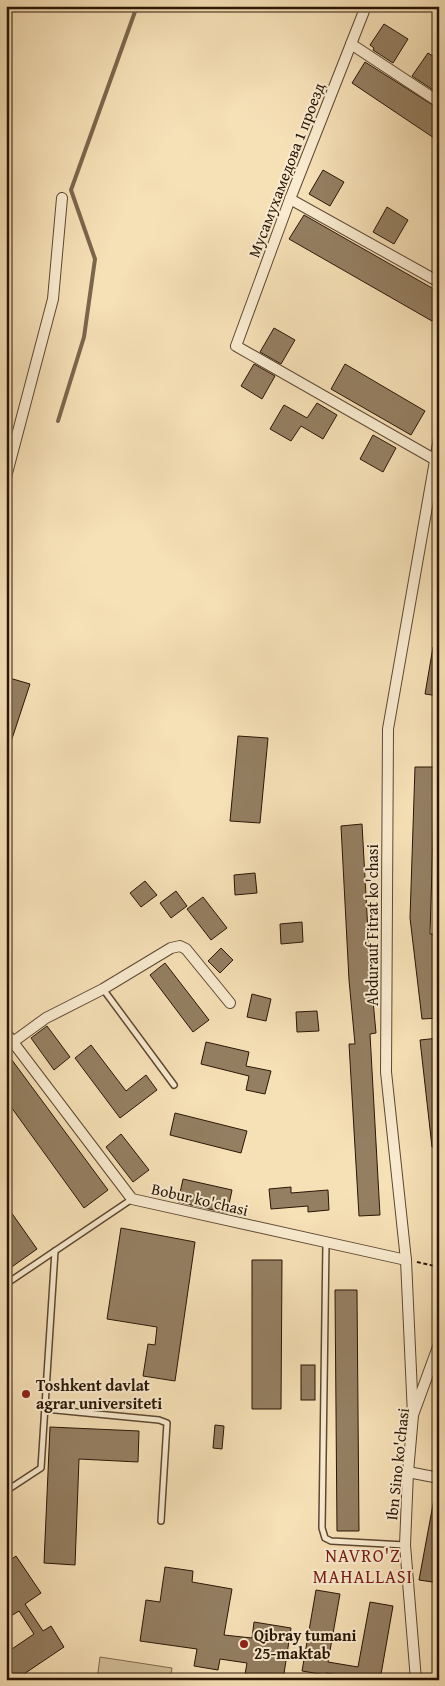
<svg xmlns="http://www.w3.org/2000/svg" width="445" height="1686" font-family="'Gentium Book Plus',serif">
	<rect width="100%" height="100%" fill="#f6e0b6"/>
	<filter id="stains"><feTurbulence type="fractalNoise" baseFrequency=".004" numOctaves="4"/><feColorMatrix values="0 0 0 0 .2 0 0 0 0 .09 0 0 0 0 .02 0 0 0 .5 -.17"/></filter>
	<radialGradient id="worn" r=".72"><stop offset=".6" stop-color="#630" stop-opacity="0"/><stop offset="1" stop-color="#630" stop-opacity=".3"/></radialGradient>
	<!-- green -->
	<polygon fill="#d3be98" stroke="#7e6a4f" points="100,1657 172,1668 170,1680 97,1680"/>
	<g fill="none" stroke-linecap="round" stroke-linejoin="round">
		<!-- stream -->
		<polyline stroke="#7b664c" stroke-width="4" points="58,421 84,337 95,259 71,190 137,6"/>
	</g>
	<!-- building -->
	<g fill="#947f62" stroke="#2a1606">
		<polygon points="384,24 408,39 393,63 373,50 374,48 370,45"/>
		<polygon points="428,53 439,60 439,89 436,92 412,76"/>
		<polygon points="365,62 439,109 439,131 434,138 352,83"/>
		<polygon points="323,170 344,182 330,206 309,194"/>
		<polygon points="387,207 408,220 394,244 373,232"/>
		<polygon points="304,215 439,292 439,309 432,321 289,239"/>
		<polygon points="274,328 295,340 281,364 260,352"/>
		<polygon points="254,364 275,376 262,399 241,386"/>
		<polygon points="345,364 425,411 411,435 331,389"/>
		<polygon points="317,403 337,415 323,439 301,426 291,441 270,429 284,405 307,418"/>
		<polygon points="373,435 396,448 383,472 360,459"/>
		<polygon points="433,647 439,647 439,696 425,694"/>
		<polygon points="6,677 30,684 8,751 6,750"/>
		<polygon points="238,736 268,738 260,823 230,821"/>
		<polygon points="415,767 435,767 430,934 433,934 439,985 439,1018 422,1019 410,918"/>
		<polygon points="362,824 370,968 376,1033 370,1034 380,1215 359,1216 349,1044 355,1044 349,980 341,826"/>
		<polygon points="255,873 257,893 235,895 234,875"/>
		<polygon points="145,881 157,895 141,907 130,893"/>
		<polygon points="176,891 187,906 171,918 160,903"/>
		<polygon points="203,897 227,928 211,940 187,909"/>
		<polygon points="302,922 303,942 281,944 280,924"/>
		<polygon points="221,948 233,960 220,973 208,961"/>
		<polygon points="165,963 209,1020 193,1032 150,975"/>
		<polygon points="252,994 271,999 266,1021 247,1017"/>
		<polygon points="317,1011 319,1031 297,1032 296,1012"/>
		<polygon points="47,1026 70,1057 54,1070 31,1038"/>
		<polygon points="439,1038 439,1147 432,1147 420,1040"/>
		<polygon points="206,1042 249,1052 246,1066 271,1071 265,1094 246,1090 249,1076 201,1064"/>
		<polygon points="91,1045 126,1091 146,1075 157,1090 120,1118 75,1058"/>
		<polygon points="6,1052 108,1190 84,1208 6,1100"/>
		<polygon points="175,1113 247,1131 241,1153 170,1135"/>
		<polygon points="121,1134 149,1170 133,1182 106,1147"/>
		<polygon points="183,1179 232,1190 227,1213 178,1202"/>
		<polygon points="291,1187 291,1193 328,1190 329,1210 308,1212 308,1206 271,1209 269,1189"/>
		<polygon points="6,1205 37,1249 6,1271"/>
		<polygon points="121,1228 195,1242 175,1381 143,1376 148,1344 155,1345 157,1327 107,1319"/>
		<polygon points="252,1260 282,1260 281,1409 252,1409"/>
		<polygon points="335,1290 357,1290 359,1531 337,1531"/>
		<rect x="301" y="1365" width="14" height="35"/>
		<polygon points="215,1425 224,1426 222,1449 213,1448"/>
		<polygon points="50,1427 139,1431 138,1462 79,1459 75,1565 44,1563"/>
		<polygon points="434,1499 439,1500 439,1583 419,1580"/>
		<polygon points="16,1556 41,1593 25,1604 43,1631 51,1626 64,1647 15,1680 6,1680 6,1653 34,1634 19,1611 6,1619 6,1563"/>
		<polygon points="165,1567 193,1571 192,1582 232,1589 224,1635 252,1638 254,1622 291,1628 283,1680 244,1680 247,1663 220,1659 218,1670 194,1666 197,1649 140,1641 146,1600 160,1602"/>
		<polygon points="316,1590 340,1594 328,1662 358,1667 370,1602 393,1606 380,1680 356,1680 356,1678 326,1673 326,1675 302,1671"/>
	</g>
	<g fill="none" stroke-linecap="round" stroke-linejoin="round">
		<defs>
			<g id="lane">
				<polyline points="103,989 174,1085"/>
				<polyline points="326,1243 322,1528 325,1538 331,1541 405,1545"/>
				<polyline points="6,1284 132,1199"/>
				<polyline points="45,1409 159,1420 167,1423 161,1521"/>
				<polyline points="6,1491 41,1468 55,1251"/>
			</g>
			<g id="street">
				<polyline points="366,6 290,199 236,346 434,459"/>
				<polyline points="351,44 439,102"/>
				<polyline points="290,199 439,282"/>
				<polyline points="6,477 53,299 62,198"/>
				<polyline points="6,1033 132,1199 406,1260"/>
				<polyline points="13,1042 46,1018 103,989 171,948 180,946 186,949 230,1003"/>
				<polyline points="413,1415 406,1260 386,1072 388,729 439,438"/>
				<polyline points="408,1472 439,1478"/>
				<polyline points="416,1680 405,1545 408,1472 413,1415 439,1344"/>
			</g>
		</defs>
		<!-- lane casing -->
		<use href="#lane" stroke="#5d4832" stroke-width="8"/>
		<!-- street casing -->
		<use href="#street" stroke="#5d4832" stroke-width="12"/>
		<!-- path -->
		<polyline stroke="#2a1606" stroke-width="2" stroke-dasharray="4 2.5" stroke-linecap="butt" points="417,1262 439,1267"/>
		<!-- lane -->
		<use href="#lane" stroke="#f9ebd0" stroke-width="5"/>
		<!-- street -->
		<use href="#street" stroke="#f9ebd0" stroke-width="10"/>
	</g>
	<!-- markers -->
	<g fill="#8f2418" stroke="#f9ebd0" stroke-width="2">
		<circle cx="26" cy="1394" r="5"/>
		<circle cx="244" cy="1644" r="5"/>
	</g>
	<g text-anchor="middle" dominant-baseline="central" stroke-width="4" stroke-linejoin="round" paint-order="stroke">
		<!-- street labels -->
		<g font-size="16" fill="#2a1606" stroke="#f9ebd0">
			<text transform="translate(286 170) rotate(-69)">Мусамухамедова 1 проезд</text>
			<text transform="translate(372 925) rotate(-90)">Abdurauf Fitrat ko'chasi</text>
			<text transform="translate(200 1199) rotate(13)">Bobur ko'chasi</text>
			<text transform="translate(397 1464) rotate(-84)">Ibn Sino ko'chasi</text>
		</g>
		<!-- poi labels -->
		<g font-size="16" font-weight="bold" fill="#2a1606" stroke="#f9ebd0" text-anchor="start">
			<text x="36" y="1385">Toshkent davlat<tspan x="36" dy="18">agrar universiteti</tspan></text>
			<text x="254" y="1635">Qibray tumani<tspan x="254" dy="18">25-maktab</tspan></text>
		</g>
		<!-- neighbourhood labels -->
		<g font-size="18" letter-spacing="1" fill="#7a1f14" stroke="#f9ebd0">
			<text x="363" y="1555">NAVRO'Z<tspan x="363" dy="21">MAHALLASI</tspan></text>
		</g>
	</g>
	<!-- margin -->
	<rect width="445" height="1686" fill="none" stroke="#f6e0b6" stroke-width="25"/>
	<rect x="8" y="8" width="430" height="1671" fill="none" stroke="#2a1606" stroke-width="2.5"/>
	<rect x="12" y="12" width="420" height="1661" fill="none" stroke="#2a1606"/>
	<rect width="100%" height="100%" filter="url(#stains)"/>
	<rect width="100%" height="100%" fill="url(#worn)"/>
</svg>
